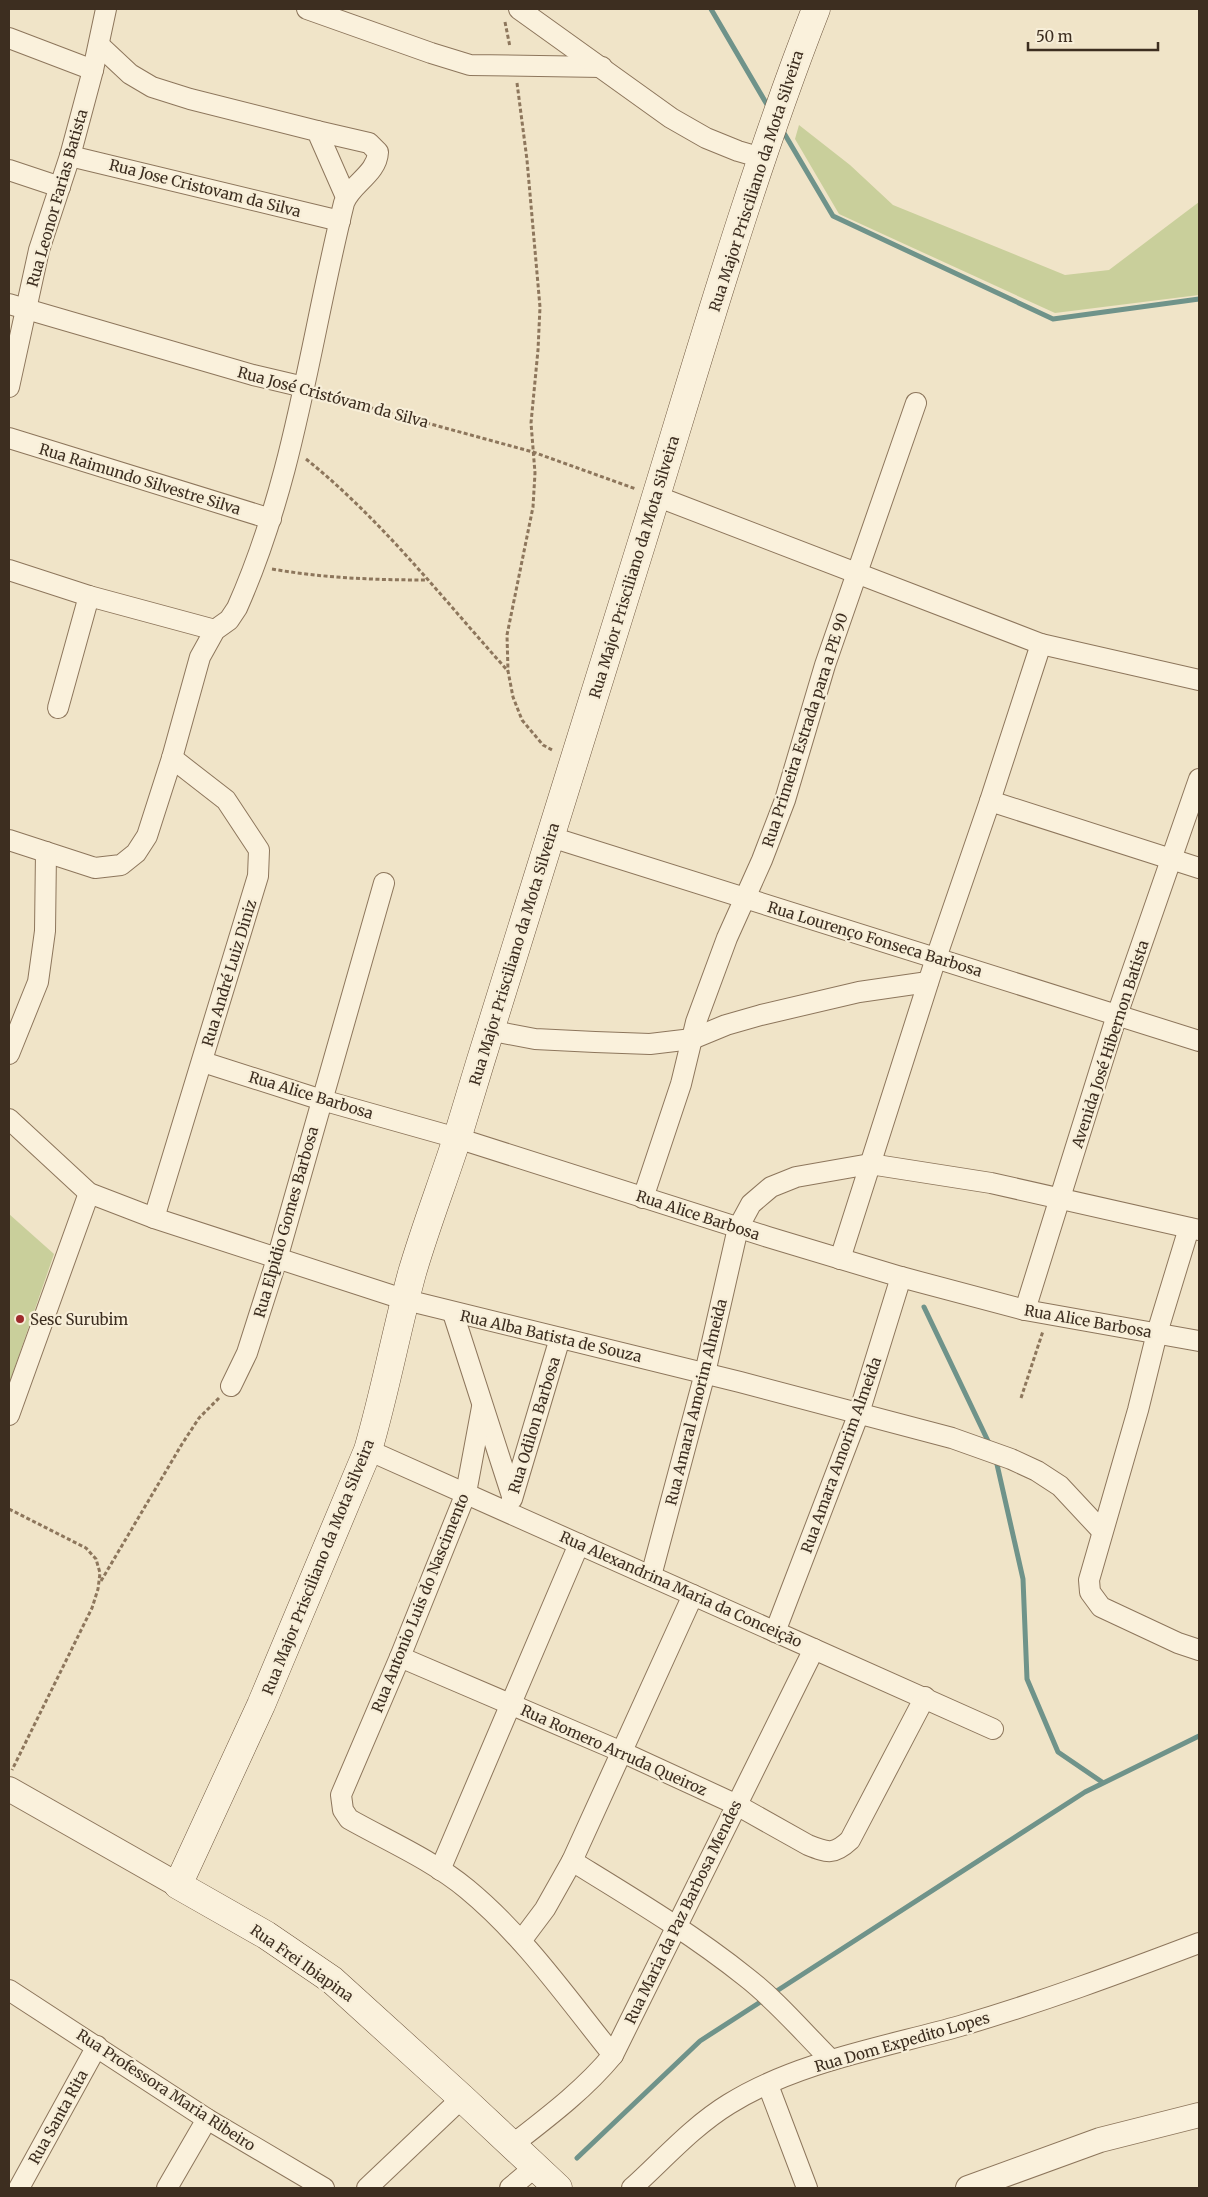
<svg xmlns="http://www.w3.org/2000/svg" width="1208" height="2197" font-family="Merriweather,serif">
	<rect width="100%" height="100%" fill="#f0e4c8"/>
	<!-- green -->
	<g fill="#c9cf9b">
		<polygon points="799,125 850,165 893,205 1065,275 1109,270 1199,202 1199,295 1055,313 839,214 795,139"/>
		<polygon points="9,1214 54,1254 9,1384"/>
	</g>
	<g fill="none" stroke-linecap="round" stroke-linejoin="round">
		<!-- stream -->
		<g stroke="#6f938a" stroke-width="5">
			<polyline points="711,9 769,108"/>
			<polyline points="781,128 833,216 1053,319 1199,299"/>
			<polyline points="924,1307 988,1441"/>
			<polyline points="996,1460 1023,1579 1027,1679 1058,1752 1102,1782"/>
			<polyline points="772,1994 1085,1792 1199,1736"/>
			<polyline points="577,2158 700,2041 765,1999"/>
		</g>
		<defs>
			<g id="minor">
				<polyline points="307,9 431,53 470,65 602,67"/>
				<polyline points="519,9 671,118 706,138 738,151 762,158"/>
				<polyline points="9,38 93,70"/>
				<polyline points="99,45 130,74 152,87 190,99 317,131 346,197"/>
				<polyline points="70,156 340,221"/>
				<polyline points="9,170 60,187"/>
				<polyline points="9,304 253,375 304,387"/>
				<polyline points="9,387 39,250 70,156 93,70 106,9"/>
				<polyline points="9,438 271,519"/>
				<polyline points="656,496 1041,644 1199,680"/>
				<polyline points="9,570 89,596 215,630"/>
				<polyline points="58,708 89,596"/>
				<polyline points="990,801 1199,868"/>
				<polyline points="551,837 1199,1041"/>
				<path d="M9,840l86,28 26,-3 15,-12 11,-17 25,-78 28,-101 15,-27 14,-10 8,-12c58,-130 73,-268 107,-405 7,-19 33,-29 34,-51l-9,-9 -52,-12"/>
				<polyline points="488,1030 535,1039 595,1042 650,1044 692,1039 726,1025 761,1015 859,992 928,982"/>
				<polyline points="9,1054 38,982 45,931 46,852"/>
				<polyline points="203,1062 322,1100 457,1138 768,1237 901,1277 1025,1310 1199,1341"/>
				<polyline points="9,1119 89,1193 154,1218 406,1300 740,1382 952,1438 1011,1459 1037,1471 1060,1486 1102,1531"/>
				<polyline points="643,1198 681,1084 696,1022 727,938 762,860 785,800 825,665 916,403"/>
				<polyline points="154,1218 258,876 259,850 226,800 172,758"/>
				<polyline points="1189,1228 1157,1333 1138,1410 1089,1580 1090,1592 1101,1607 1178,1643 1199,1650"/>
				<polyline points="840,1259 936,958 990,801 1041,644"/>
				<polyline points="1025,1310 1117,1015 1199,779"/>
				<polyline points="453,1313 512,1496"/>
				<polyline points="231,1386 247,1353 277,1259 384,883"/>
				<path d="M482,1407l-16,86 -66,164 -59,138 2,15 6,9c39,22 83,41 118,70 57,47 100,109 146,166"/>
				<polyline points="9,1415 89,1193"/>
				<polyline points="368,1450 993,1729"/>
				<polyline points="512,1499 560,1338"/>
				<polyline points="651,1576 705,1373 738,1228 751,1204 771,1187 796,1177 870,1164 991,1183 1199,1230"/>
				<polyline points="775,1632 859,1413 901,1277"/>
				<path d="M400,1657l222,95 113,52 73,41c20,8 26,10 42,-5l75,-143"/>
				<path d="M572,1861c60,37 119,72 174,116 31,24 57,55 85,83"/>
				<polyline points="440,1870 579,1544"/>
				<polyline points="521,1941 545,1909 572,1861 693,1595"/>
				<polyline points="9,1990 207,2119 324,2188"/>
				<polyline points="768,2085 807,2188"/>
				<path d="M512,2145c36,-28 72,-55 101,-90l201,-406"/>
				<polyline points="19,2188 97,2046"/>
				<polyline points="167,2188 207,2119"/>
				<polyline points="367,2188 462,2098"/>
				<polyline points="510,2188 535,2167"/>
				<path d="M632,2188c31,-28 61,-62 97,-84 67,-42 156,-57 231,-78 82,-24 160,-53 239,-83"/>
			</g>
			<g id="tertiary">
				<polyline points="9,1789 178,1885"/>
				<polyline points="968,2188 1100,2140 1199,2115"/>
			</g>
			<path id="secondary" d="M558,2188l-96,-90 -130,-118 -66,-45 -88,-50 83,-180 107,-255c17,-58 28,-118 44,-177 14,-48 33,-96 48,-144 59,-196 121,-391 182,-587 55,-178 106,-359 174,-533"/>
		</defs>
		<!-- minor casing -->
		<use href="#minor" stroke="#8d765c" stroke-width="22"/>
		<!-- tertiary casing -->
		<use href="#tertiary" stroke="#8d765c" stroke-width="26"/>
		<!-- secondary casing -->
		<use href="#secondary" stroke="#6f573f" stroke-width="29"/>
		<!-- path -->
		<g stroke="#8d765c" stroke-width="3" stroke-dasharray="4 2.5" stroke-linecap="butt">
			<polyline points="505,22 510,47"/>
			<polyline points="517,83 527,160 540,307 538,350 531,423 535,473 533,507 507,635 508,671 513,697 522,720 543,745 554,751"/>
			<polyline points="320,392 372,408 533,452 636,489"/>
			<path d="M306,459c76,61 137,140 202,212"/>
			<path d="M272,569c51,9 103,11 155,11"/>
			<polyline points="1021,1398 1043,1331"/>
			<polyline points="9,1509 86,1548 96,1559 100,1573 98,1589 92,1608 12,1770"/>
			<polyline points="101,1581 182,1444 199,1418 219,1398"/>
		</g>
		<!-- minor -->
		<use href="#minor" stroke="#faf1dc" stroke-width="20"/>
		<!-- tertiary -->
		<use href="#tertiary" stroke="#faf1dc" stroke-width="24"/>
		<!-- secondary -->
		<use href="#secondary" stroke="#faf1dc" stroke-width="28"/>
	</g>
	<!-- markers -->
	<circle fill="#9e2a2b" stroke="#f7eed8" stroke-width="2" cx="20" cy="1319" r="5"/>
	<g text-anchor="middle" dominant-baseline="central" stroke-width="4.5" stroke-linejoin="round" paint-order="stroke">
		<!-- street labels -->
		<g font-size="15" fill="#3d2e20" stroke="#f7eed8">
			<text transform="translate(756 181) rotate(-72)">Rua Major Prisciliano da Mota Silveira</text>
			<text transform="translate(205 188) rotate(14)">Rua Jose Cristovam da Silva</text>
			<text transform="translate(57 198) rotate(-74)">Rua Leonor Farias Batista</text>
			<text transform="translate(333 397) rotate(15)">Rua José Cristóvam da Silva</text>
			<text transform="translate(140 479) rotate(17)">Rua Raimundo Silvestre Silva</text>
			<text transform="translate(634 567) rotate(-73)">Rua Major Prisciliano da Mota Silveira</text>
			<text transform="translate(805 730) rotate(-72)">Rua Primeira Estrada para a PE 90</text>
			<text transform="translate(875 939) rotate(17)">Rua Lourenço Fonseca Barbosa</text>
			<text transform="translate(514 954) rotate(-73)">Rua Major Prisciliano da Mota Silveira</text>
			<text transform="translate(229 973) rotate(-73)">Rua André Luiz Diniz</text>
			<text transform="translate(1110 1044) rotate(-72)">Avenida José Hibernon Batista</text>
			<text transform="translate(311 1095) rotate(17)">Rua Alice Barbosa</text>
			<text transform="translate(698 1215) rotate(18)">Rua Alice Barbosa</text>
			<text transform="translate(286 1222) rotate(-74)">Rua Elpidio Gomes Barbosa</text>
			<text transform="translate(1088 1321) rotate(10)">Rua Alice Barbosa</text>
			<text transform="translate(551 1336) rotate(13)">Rua Alba Batista de Souza</text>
			<text transform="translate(696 1402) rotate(-76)">Rua Amaral Amorim Almeida</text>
			<text transform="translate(534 1425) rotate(-73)">Rua Odilon Barbosa</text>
			<text transform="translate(841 1455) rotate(-70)">Rua Amara Amorim Almeida</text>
			<text transform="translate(318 1567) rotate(-68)">Rua Major Prisciliano da Mota Silveira</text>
			<text transform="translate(681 1589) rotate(24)">Rua Alexandrina Maria da Conceição</text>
			<text transform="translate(420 1603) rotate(-68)">Rua Antonio Luis do Nascimento</text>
			<text transform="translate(614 1750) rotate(24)">Rua Romero Arruda Queiroz</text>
			<text transform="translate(683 1912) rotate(-64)">Rua Maria da Paz Barbosa Mendes</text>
			<text transform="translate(302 1963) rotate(35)">Rua Frei Ibiapina</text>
			<text transform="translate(902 2042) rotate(-16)">Rua Dom Expedito Lopes</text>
			<text transform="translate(166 2090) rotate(33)">Rua Professora Maria Ribeiro</text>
			<text transform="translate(58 2117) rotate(-61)">Rua Santa Rita</text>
		</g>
		<!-- poi labels -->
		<g font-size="15" fill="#3d2e20" stroke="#f7eed8" text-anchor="start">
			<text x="30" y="1319">Sesc Surubim</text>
		</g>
	</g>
	<!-- border -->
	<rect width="1208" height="2197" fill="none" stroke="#3d2e20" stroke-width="20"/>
	<!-- scale -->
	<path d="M1028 42v8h130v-8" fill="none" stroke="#3d2e20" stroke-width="2.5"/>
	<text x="1036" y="42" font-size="15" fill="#3d2e20" stroke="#f7eed8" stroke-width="4" paint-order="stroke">50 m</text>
</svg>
